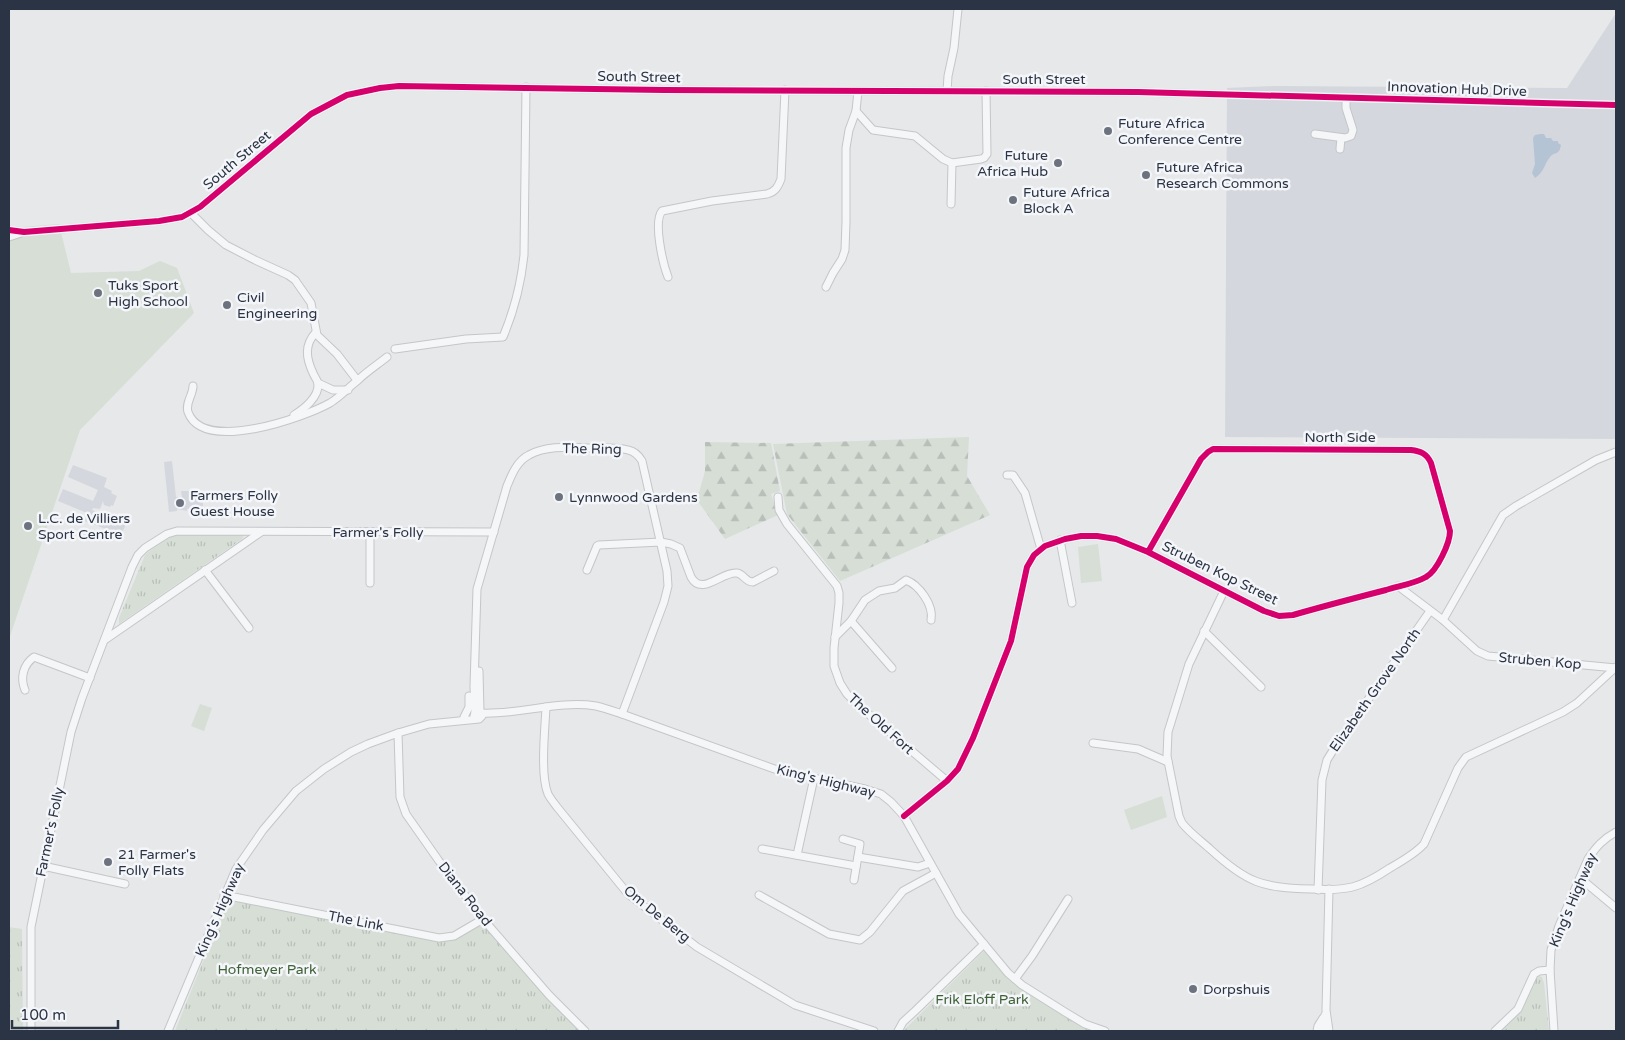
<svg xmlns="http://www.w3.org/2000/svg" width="1625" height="1040" font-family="'Varela Round',sans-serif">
	<defs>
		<pattern id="grass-tufts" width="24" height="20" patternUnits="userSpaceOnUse" patternTransform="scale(1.25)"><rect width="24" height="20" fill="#d6ded6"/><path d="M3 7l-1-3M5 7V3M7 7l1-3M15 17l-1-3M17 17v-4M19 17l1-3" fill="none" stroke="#b8bfb9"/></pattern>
		<pattern id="forest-firs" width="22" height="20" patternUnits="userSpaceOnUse" patternTransform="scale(1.25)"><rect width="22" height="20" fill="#d6ded6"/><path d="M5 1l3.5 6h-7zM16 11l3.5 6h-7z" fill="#b8bfb9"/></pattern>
	</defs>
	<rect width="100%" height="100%" fill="#e6e8ea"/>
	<!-- built -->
	<g fill="#d4d7dd">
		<polygon points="1616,13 1616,439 1225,437 1227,88 1274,86 1567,88"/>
		<polygon points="172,461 176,497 182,498 181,491 189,491 190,494 203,494 203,506 197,507 197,509 187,509 187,511 177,509 177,511 169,512 164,462"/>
		<polygon points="73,465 107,478 104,487 112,491 111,493 117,496 113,506 111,505 110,507 104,505 103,501 100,509 93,508 92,510 126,524 121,535 85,521 87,513 58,501 63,489 93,501 98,490 68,477"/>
	</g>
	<!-- grass -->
	<g fill="url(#grass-tufts)">
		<polygon points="178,534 244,535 242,539 119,624 119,618 145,555 157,544 171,536"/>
		<polygon points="228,899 449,938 483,919 583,1031 175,1031"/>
		<polygon points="9,927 22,929 23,1031 9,1031"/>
		<polygon points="984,951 1009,980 1079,1025 1095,1031 903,1031"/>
		<path d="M1537,975l5,2 2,6 5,48h-51c10,-9 20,-18 28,-30 5,-8 5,-18 11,-26z"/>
	</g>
	<!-- forest -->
	<g fill="url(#forest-firs)">
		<polygon points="969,437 967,476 990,515 840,581 787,514 773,444"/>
		<polygon points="705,442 771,443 780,491 771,494 778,515 725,539 697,500 705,471"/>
	</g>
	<!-- pitch -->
	<g fill="#d6ded6">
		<polygon points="59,224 71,273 139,271 160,261 177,268 194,313 80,430 9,639 9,228"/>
		<polygon points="1098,544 1102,581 1081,583 1078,547"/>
		<polygon points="200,704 212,708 204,731 191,726"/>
		<polygon points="1162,796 1167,817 1131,830 1124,810"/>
	</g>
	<!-- water -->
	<path fill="#b4c4d5" d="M1540,134h4l2,4h5l2,3h5v2l3,2c-2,11 -6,6 -11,12 -6,7 -5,14 -15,21l-3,-5 3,-9 -2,-26 2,-3z"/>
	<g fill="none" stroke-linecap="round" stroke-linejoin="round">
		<defs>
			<g id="minor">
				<polyline points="947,91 948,76 954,48 958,9"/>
				<polyline points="856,111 873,130 915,136 943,159 952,163"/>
				<polyline points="1315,134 1345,138 1351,136 1353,130 1346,108 1346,98"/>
				<polyline points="1340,149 1341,138"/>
				<polyline points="951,204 952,163 981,159 984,158 987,154 986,91"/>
				<polyline points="191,213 208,230 226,245 255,260 288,275 295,280 311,303 317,335 337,354 357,380"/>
				<polyline points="9,230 24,232 159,221 182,217 200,207 311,114 347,95 380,88 399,86 664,90 1138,92 1616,105"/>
				<polyline points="9,237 21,233"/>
				<path d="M668,277c-5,-13 -15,-55 -6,-66l50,-10 55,-7c8,-2 11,-7 14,-15l4,-89"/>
				<polyline points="826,287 833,273 842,259 845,250 846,222 846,148 849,130 856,111 858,91"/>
				<path d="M395,349l71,-10 37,-2c11,-26 18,-53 21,-82l2,-168"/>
				<polyline points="318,383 333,390 348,390"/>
				<path d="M193,386c0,9 -8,17 -5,26 15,42 117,5 142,-9 10,-6 18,-15 27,-22 9,-9 20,-16 30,-24"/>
				<path d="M294,415c10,-6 25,-18 24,-31 0,-3 -4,-8 -5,-11 -7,-15 -9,-28 3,-41"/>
				<polyline points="1007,475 1013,475 1025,493 1041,549"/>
				<polyline points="778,497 779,510 787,524 837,586 839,593 839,603 834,648 834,666 840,683 847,694 859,706 947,781"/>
				<polyline points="370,532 370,583"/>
				<polyline points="1060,540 1072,603"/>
				<polyline points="205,570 249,628"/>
				<path d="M587,570l10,-24 2,-1 62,-3 10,2 9,4 11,29c11,20 31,-6 46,-4 7,1 8,9 16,9l21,-11"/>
				<polyline points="1398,586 1443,620 1477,651 1488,656 1616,668"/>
				<path d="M1224,591l-35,73 -21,68 -1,24 12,60 3,7c8,10 18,17 28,26 37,34 52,39 102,40 36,2 48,-1 78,-21 12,-7 25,-14 34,-24l34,-76 8,-11 97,-45 14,-9 39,-36"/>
				<polyline points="1443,620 1503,515 1516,506 1596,460 1616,452"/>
				<polyline points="851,621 892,668"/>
				<polyline points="1204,631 1261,687"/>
				<path d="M835,637l16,-16 14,-21 14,-9 16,-3 11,-8c13,5 28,25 25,40"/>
				<polyline points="106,639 261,532"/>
				<polyline points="479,671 480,712"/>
				<path d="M25,690c-5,-12 -2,-25 9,-33l56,21"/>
				<path d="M546,707c-1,22 -6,68 2,87 2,4 6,9 9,13l71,87 69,53 98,58 79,26"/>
				<path d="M475,713l-1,-27 3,-97 30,-103c5,-12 10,-25 22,-31 20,-11 46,-7 68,-7 10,0 21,-1 31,2 6,1 11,6 14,11l25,110 1,15 -4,16 -42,112"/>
				<path d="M481,713c38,2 77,-13 115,-7 9,2 17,5 26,8l158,57 85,18 16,5 10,8 13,14 55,98 49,59 14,12 43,27 20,12 20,7"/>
				<polyline points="464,717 469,707 469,696"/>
				<polyline points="398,733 400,797 406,814 439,861 483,919 549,995 585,1031"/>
				<polyline points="1093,743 1138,749 1168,762"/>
				<path d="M904,816l43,-35 11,-12 15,-31 38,-97 16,-74 7,-12 11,-9 20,-7 16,-3h16l19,3 32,13 116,59 15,5 14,-1c31,-9 62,-17 93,-25 12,-4 28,-6 40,-13 11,-6 24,-34 24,-46l-19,-68c-4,-9 -10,-12 -20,-13l-198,-1 -5,3 -7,7 -53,93"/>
				<polyline points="843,839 860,844 854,880"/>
				<polyline points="762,849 856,866"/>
				<polyline points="797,855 814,778"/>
				<polyline points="858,857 918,867 930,863"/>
				<polyline points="43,866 125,884"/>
				<polyline points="1580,878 1616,908"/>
				<polyline points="1329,889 1326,1010 1329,1031"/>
				<polyline points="1318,890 1322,780 1327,760 1337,744 1430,611"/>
				<polyline points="224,895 439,938 454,936 483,919"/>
				<polyline points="759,895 829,934 860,940 870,932 903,891 936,873"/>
				<polyline points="1015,979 1032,956 1068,899"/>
				<polyline points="31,1031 31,927 71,732 82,698 132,567 138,555 145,548 167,534 177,531 494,532"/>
				<polyline points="168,1031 236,869 263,830 296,791 324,769 351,752 368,744 398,733 429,724 479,719 482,716 480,712 475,713 474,716 476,719"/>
				<polyline points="898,1031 903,1022 915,1011 984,944"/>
				<polyline points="1317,1031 1318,1026 1323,1018"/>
				<polyline points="1323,1031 1325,1015"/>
				<polyline points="1495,1031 1518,1009 1534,974 1539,971 1550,970"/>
				<path d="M1554,1031l-4,-61 1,-20 8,-24 29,-67c8,-12 15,-20 28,-27"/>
			</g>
		</defs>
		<!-- minor casing -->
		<use href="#minor" stroke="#c4c6c8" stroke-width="9"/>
		<!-- minor -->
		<use href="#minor" stroke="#f5f6f7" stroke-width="7"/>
		<defs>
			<g id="cycleway">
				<polyline points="9,230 24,232 159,221 182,217 200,207 311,114 347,95 380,88 399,86 664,90 1138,92 1616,105"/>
				<path d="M904,816l43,-35 11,-12 15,-31 38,-97 16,-74 7,-12 11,-9 20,-7 16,-3h16l19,3 32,13 116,59 15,5 14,-1c31,-9 62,-17 93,-25 12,-4 28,-6 40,-13 11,-6 24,-34 24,-46l-19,-68c-4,-9 -10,-12 -20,-13l-198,-1 -5,3 -7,7 -53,93"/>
			</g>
		</defs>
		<!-- cycleway casing -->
		<use href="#cycleway" stroke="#f4f6f9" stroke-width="9"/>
		<!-- cycleway -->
		<use href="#cycleway" stroke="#d6006c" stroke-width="6"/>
	</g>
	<!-- markers -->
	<g fill="#6c737f" stroke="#f4f6f9" stroke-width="2">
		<circle cx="1108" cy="131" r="5"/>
		<circle cx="1058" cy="163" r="5"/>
		<circle cx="1146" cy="175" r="5"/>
		<circle cx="1013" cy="200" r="5"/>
		<circle cx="98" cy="293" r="5"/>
		<circle cx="227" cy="305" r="5"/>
		<circle cx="559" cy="497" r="5"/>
		<circle cx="180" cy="503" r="5"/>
		<circle cx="28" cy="526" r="5"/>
		<circle cx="108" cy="862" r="5"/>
		<circle cx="1193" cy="989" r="5"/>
	</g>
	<g text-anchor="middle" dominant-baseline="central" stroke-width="5" stroke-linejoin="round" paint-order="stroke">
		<!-- street labels -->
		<g font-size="14" fill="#2b3445" stroke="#f4f6f9">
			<text transform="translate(639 77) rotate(1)">South Street</text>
			<text x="1044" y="79">South Street</text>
			<text transform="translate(1457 89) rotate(2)">Innovation Hub Drive</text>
			<text transform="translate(237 160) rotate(-40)">South Street</text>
			<text x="1340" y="437">North Side</text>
			<text transform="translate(592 449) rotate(1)">The Ring</text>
			<text x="378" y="532">Farmer's Folly</text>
			<text transform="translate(1220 573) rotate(26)">Struben Kop Street</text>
			<text transform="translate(1540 661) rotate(5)">Struben Kop</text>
			<text transform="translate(1375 690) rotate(-55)">Elizabeth Grove North</text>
			<text transform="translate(881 724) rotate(42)">The Old Fort</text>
			<text transform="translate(826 781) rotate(14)">King's Highway</text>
			<text transform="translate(50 832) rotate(-78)">Farmer's Folly</text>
			<text transform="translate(465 894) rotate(52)">Diana Road</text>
			<text transform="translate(1573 900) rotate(-67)">King's Highway</text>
			<text transform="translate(220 910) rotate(-66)">King's Highway</text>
			<text transform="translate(657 914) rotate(39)">Om De Berg</text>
			<text transform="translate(356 921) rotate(11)">The Link</text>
		</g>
		<!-- poi labels -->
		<g font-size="14" fill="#2b3445" stroke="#f4f6f9" text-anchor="start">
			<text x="1118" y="123">Future Africa<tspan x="1118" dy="16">Conference Centre</tspan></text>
			<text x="1048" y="155" text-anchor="end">Future<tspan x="1048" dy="16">Africa Hub</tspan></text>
			<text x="1156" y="167">Future Africa<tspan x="1156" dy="16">Research Commons</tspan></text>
			<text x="1023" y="192">Future Africa<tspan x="1023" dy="16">Block A</tspan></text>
			<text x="108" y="285">Tuks Sport<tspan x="108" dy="16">High School</tspan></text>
			<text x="237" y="297">Civil<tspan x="237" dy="16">Engineering</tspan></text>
			<text x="190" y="495">Farmers Folly<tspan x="190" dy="16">Guest House</tspan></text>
			<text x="569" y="497">Lynnwood Gardens</text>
			<text x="38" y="518">L.C. de Villiers<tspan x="38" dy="16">Sport Centre</tspan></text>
			<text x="118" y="854">21 Farmer's<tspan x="118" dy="16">Folly Flats</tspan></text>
			<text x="1203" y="989">Dorpshuis</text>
		</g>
		<!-- park labels -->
		<g font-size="14" fill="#3f6138" stroke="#f4f6f9">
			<text x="267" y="969">Hofmeyer Park</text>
			<text x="982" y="999">Frik Eloff Park</text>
		</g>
	</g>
	<!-- border -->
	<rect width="1625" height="1040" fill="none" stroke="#2b3445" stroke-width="20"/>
	<!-- scale -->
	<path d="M12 1020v8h106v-8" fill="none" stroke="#2b3445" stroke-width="2.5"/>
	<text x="20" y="1020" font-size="15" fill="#2b3445" stroke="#f4f6f9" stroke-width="4" paint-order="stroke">100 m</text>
</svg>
